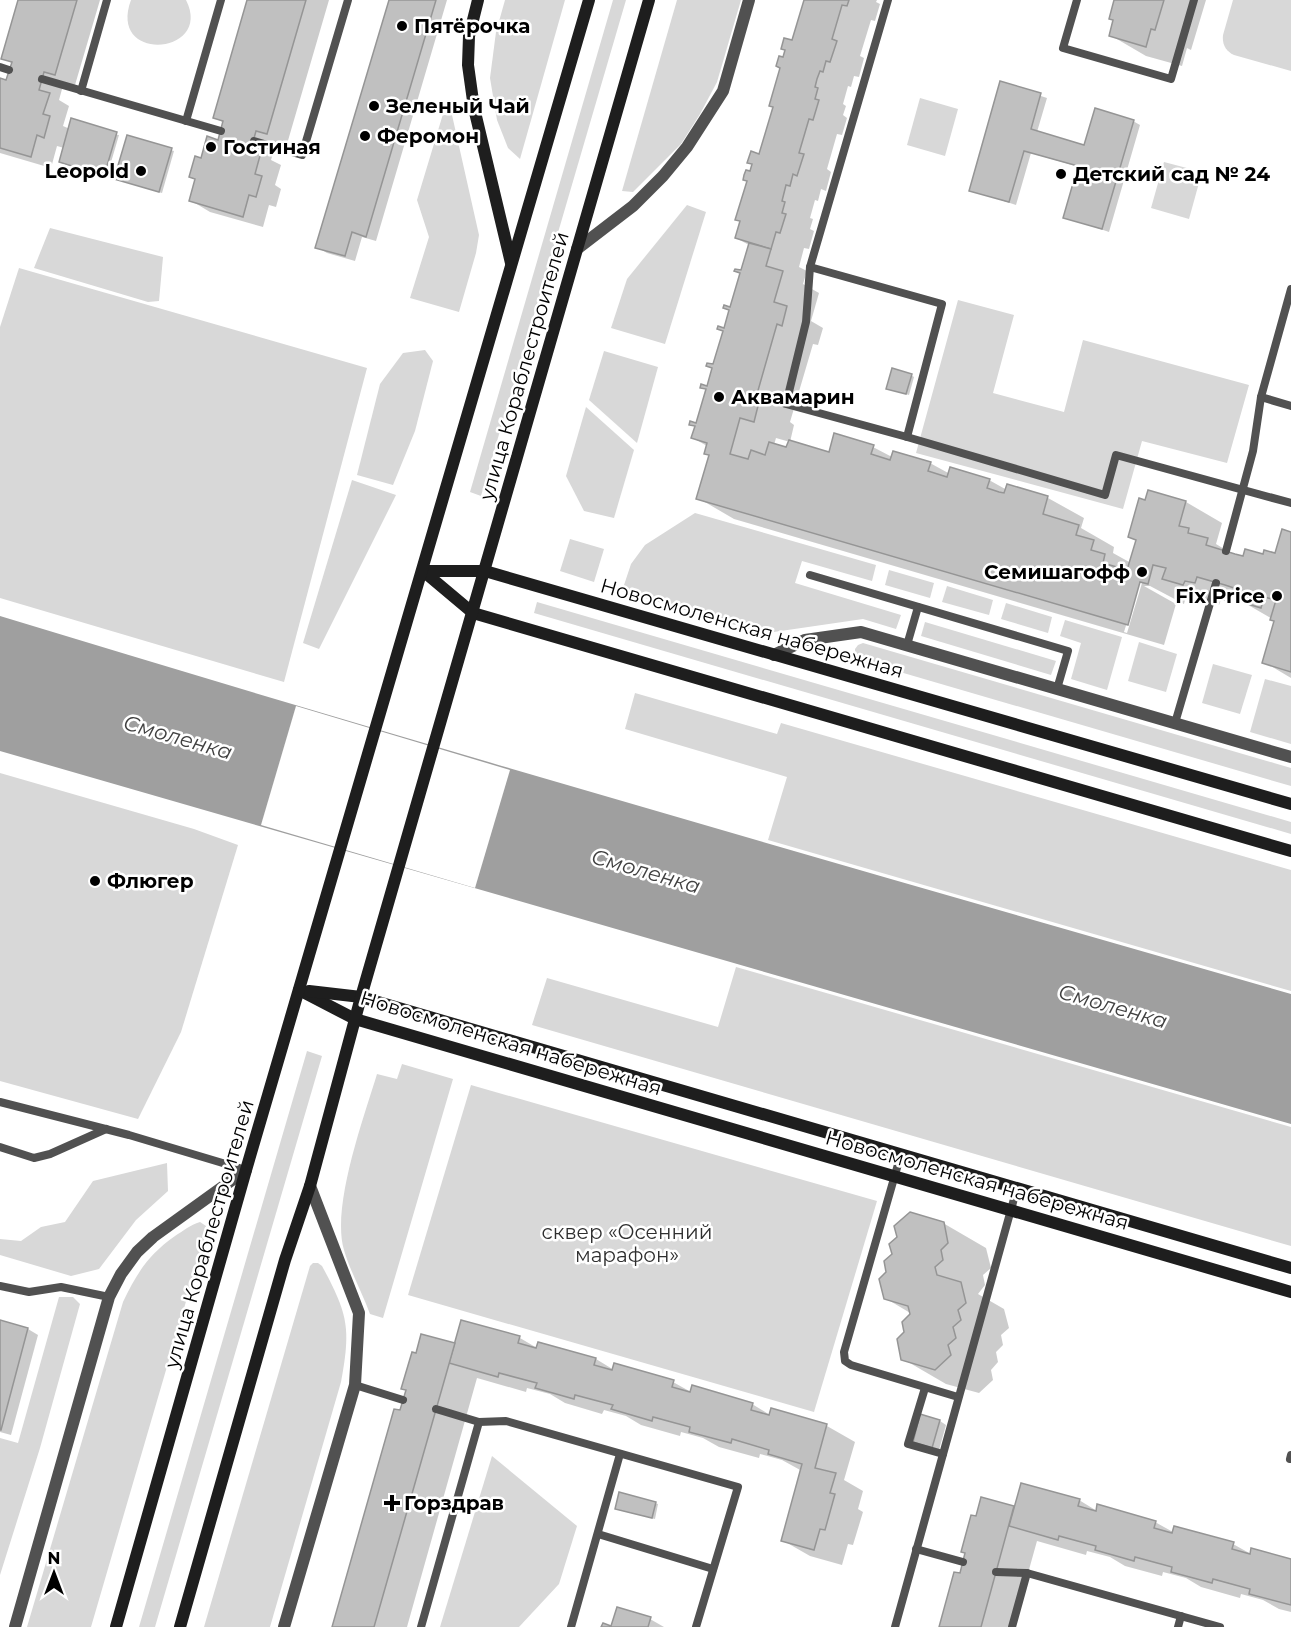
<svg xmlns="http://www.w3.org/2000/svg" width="1291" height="1627" font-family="Montserrat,sans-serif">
	<rect width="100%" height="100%" fill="#fff"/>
	<!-- green -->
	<g fill="#d8d8d8">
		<path d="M131,0h55c28,55 -79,64 -55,0z"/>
		<polygon points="505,0 565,0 520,159 508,148 497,120 490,78 496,32"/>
		<polygon points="613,0 626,0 481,496 470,492"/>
		<polygon points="677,0 741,0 717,82 700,114 681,144 633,192 622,191"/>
		<path d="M1233,0h58v71l-57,-16c-8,-4 -12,-10 -11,-20z"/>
		<polygon points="920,98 958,109 945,156 907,145"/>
		<polygon points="446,109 451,111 452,115 479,235 476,253 459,312 410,298 429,237 417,200 443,114"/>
		<polygon points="1164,162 1202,172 1189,219 1151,208"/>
		<polygon points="687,205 706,212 665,344 611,328 627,279"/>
		<polygon points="50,228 163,257 159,301 148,302 34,268"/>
		<polygon points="19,268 367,368 284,682 0,598 0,327"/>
		<polygon points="958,300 1014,315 993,393 1064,412 1083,340 1249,385 1227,463 1142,441 1123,509 916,453"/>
		<polygon points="425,350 433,361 415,431 393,485 357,475 380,384 403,353"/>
		<polygon points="604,351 658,367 637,443 589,400"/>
		<polygon points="586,407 634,450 614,518 584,511 566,476"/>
		<polygon points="352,480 396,495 319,649 303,643"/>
		<polygon points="695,513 876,565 872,581 802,561 795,583 901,615 896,629 863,619 767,633 752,630 622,591 631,564 645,545"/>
		<polygon points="570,539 604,549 594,582 560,571"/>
		<polygon points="889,570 934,583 930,598 885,585"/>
		<polygon points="947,586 993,600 989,615 942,602"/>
		<polygon points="537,602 1291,822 1291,834 534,613"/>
		<polygon points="1006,603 1052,617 1048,633 1001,619"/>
		<polygon points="1065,620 1122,637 1107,690 1071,679 1081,643 1060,636"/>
		<polygon points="925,622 1056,661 1051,675 921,636"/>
		<polygon points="1139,642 1177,654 1166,692 1128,681"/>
		<polygon points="863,643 1291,768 1291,786 859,660 855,655 855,649 858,645"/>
		<polygon points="1213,664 1252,675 1240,714 1202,703"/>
		<polygon points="1265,679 1291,686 1291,744 1250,732"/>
		<polygon points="635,693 777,734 781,723 1291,870 1291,991 768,840 787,777 625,729"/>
		<polygon points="0,773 194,829 238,845 181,1032 138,1119 0,1081"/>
		<polygon points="736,967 1291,1127 1291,1246 532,1025 547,978 718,1027"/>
		<polygon points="307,1051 322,1056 155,1627 139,1627"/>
		<path d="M402,1064l51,15 -70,239 -13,-4c-8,-22 -20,-43 -26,-64 -13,-43 20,-133 33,-176l20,5z"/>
		<polygon points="471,1085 877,1201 814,1412 408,1295"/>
		<polygon points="167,1163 168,1191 136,1220 99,1269 71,1276 0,1255 0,1239 21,1241 41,1227 65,1222 93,1181"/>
		<path d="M200,1222l6,4v7l-115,394h-64l96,-325c14,-29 25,-47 52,-66 8,-5 15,-11 25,-14z"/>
		<path d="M313,1263h5l4,3c26,48 29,62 19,116l-71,245h-66l106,-361z"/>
		<polygon points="59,1297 73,1297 80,1304 40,1448 0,1575 0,1438 18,1443"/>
		<polygon points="492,1456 577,1526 559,1584 519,1627 440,1627"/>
	</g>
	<!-- water -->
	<path fill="#9f9f9f" d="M0,616c429,131 860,254 1291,378v130l-1291,-373z"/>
	<!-- pier -->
	<polygon fill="#fff" points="296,706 510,770 475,888 261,825"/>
	<!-- shadow -->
	<g fill="#0003" fill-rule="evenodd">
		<polygon points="20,0 100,0 75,85 64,82 59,100 69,106 63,126 70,129 119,135 107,176 63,163 64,148 57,146 51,168 0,153 0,80 7,82 13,64 3,58"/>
		<polygon points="249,0 329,0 287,144 276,142 271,160 281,165 275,185 281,189 276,207 269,205 263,227 210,212 190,200 196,180 190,177 202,160 219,142 224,123 214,117"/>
		<polygon points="390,0 447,0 376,241 362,237 355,261 327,253 317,247"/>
		<path d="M806,0h71l-1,2 4,2 -5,17 -4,-1 -11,36 4,2 -5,19 -5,-1 -3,11 -3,-1 -5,18 3,2 -3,9 4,3 -5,17 -5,-1 -10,35 4,3 -5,19 -5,-2 -3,12 -3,-1 -5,18 3,1 -3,10 4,2 -5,18 -5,-1 -5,19 8,4 -4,13 16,9 -8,28 12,7 -5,17 -5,-1 -23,78 4,3 -4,17 -14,-4 -2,7 56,9 43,-7 19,10 38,6 20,11 39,6 18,10 1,-4 40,12 36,20 -3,10 33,19 -1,6 18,10 6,-22 -7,-5 19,-44 37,10 36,21 -6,21 18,11 10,3 32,-3 15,-22v145l-27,-16 12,-41 -33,-19v-2l-10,-3 -2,6 -10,-3 -2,5 -19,-5 -13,-8 -3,12 -34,-18h-6l32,18 -12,41 -430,-126 -36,-21 12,-42 -3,-10 -14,-8 3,-11 -5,-3 6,1 10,-35 -5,-3 6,1 33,-114 -6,-4 7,2 7,-27 -13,-7 15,-66 9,-16 14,-48 12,-57 -4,-2 11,-7zM1139,583h3l-15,50 -3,-1z"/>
		<polygon points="1116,0 1206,0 1191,50 1187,48 1182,66 1146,56 1110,35 1115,20"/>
		<polygon points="1002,83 1047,98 1037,132 1085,146 1133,121 1140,125 1109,232 1065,217 1079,167 1031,153 1016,205 970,190"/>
		<polygon points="128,137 174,151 162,193 118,180"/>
		<polygon points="911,375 914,377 909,395 890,389"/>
		<polygon points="943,1223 986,1248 991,1268 983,1275 985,1285 978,1294 1004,1309 1009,1328 1001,1335 1003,1345 996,1352 998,1362 991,1370 993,1380 979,1393 946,1384 903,1359 906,1332 912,1314 885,1298"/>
		<polygon points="0,1322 28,1329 38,1335 11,1435 0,1432"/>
		<polygon points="462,1322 520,1338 537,1348 539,1344 596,1359 614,1370 673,1382 691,1392 752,1404 770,1415 772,1410 827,1426 855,1442 844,1480 863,1491 858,1509 863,1512 853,1545 848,1544 842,1565 810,1556 782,1540 802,1471 782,1460 760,1454 759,1458 719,1447 703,1438 681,1432 680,1436 641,1425 626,1416 604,1410 602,1414 565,1403 550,1394 527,1388 526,1392 477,1378 407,1627 334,1627 417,1354 456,1345"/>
		<polygon points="940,1421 946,1425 939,1450 921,1445"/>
		<polygon points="620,1494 658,1504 655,1519 619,1510"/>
		<polygon points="982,1499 1015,1508 1079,1500 1097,1511 1155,1522 1173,1532 1233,1544 1251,1554 1291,1560 1291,1612 1279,1609 1263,1600 1241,1594 1240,1598 1201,1587 1186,1578 1163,1572 1162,1576 1125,1566 1110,1557 1087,1551 1086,1555 1037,1541 1013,1627 940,1627 961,1575"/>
		<polygon points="650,1619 664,1627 612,1627"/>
	</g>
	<!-- building -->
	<g fill="#c0c0c0" stroke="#959595" stroke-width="1.5">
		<polygon points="18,0 77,0 55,75 44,72 39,90 50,93 43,114 50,116 44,138 37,135 31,157 0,148 0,78 6,80 12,62 1,59"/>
		<polygon points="247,0 306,0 267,134 256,131 251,149 261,152 255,174 262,176 256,197 249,195 243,217 189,201 195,179 189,177 195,156 201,158 207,136 218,140 223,121 213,118"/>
		<polygon points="389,0 436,0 366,237 352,232 345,256 315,248"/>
		<polygon points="804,0 849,0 847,6 842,5 832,39 837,41 830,62 826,61 823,72 820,71 817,79 815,87 818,88 815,99 819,100 813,120 809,119 799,153 804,154 797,176 793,174 790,186 786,185 782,201 785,202 782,213 786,214 780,233 776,232 771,249 735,238 740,221 735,220 747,181 743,180 744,175 746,170 750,171 752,164 747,163 751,151 759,154 773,107 769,106 780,68 776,66 779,56 783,57 785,50 781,49 784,38 792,40"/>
		<polygon points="1114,0 1164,0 1155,30 1151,29 1146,47 1109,36 1113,20 1109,19"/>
		<polygon points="1000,81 1041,93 1031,129 1084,145 1095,108 1134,120 1102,229 1063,218 1078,166 1024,151 1009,202 969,191"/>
		<polygon points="71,118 117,132 104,176 59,162"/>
		<polygon points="127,135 172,148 159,192 114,179"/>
		<polygon points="749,243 771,249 766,266 783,271 774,302 787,306 782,326 777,324 755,401 759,402 754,422 740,418 730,454 748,459 751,450 765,455 769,442 786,447 789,440 829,452 834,433 874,445 871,454 890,460 893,451 931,462 928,471 947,477 950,467 990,479 987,488 999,492 1004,493 1007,484 1048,496 1043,514 1079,525 1076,535 1094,540 1091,550 1105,554 1103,563 1127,570 1136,540 1128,537 1139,498 1145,500 1148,490 1186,501 1179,526 1189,528 1188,533 1208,538 1206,545 1235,554 1243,556 1245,549 1263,554 1264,550 1275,553 1282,529 1291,532 1291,672 1262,663 1274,621 1270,620 1276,600 1264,597 1261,608 1241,602 1242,597 1232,594 1234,588 1225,585 1197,577 1195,583 1185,581 1183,585 1162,579 1166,568 1153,565 1148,584 1140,582 1128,625 696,499 709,455 704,454 707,443 691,438 695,426 689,425 690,421 696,423 706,389 700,388 701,384 707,386 712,368 706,366 707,363 713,364 723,331 717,329 718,326 724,328 729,310 723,308 724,305 730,307 740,273 734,271 735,269 741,270"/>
		<polygon points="892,368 912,374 906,394 886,389"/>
		<polygon points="910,1212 944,1222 948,1243 941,1250 943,1260 935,1267 937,1275 961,1282 966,1303 958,1310 961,1320 953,1327 956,1338 948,1345 951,1355 935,1370 901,1360 897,1339 904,1332 902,1322 910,1314 908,1306 884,1299 879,1279 886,1272 884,1261 892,1254 889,1244 897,1237 894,1226"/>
		<polygon points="0,1320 28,1328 1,1430 0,1430"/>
		<polygon points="461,1320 520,1336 518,1343 536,1348 538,1342 596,1358 594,1365 612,1370 614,1363 674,1380 672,1387 690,1392 692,1385 753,1403 751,1410 769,1415 771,1408 827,1424 815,1468 836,1473 830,1493 835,1494 825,1530 820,1529 814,1550 781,1541 802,1464 768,1454 769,1450 732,1439 731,1443 689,1432 690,1427 653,1417 652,1421 611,1409 613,1405 575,1395 574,1399 535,1388 537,1383 499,1373 498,1377 449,1363"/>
		<polygon points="421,1334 455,1343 374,1627 332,1627 394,1409 400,1410 406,1390 401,1389 412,1352 416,1353"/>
		<polygon points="920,1414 940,1420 932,1448 913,1442"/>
		<polygon points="1021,1483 1080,1499 1078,1506 1096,1511 1097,1504 1156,1521 1154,1528 1172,1533 1174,1526 1234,1542 1232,1549 1250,1554 1251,1548 1291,1559 1291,1605 1249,1594 1250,1589 1213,1579 1212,1583 1171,1572 1172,1567 1135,1557 1134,1561 1095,1550 1096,1546 1059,1536 1058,1540 1009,1526"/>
		<polygon points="619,1492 656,1502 652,1518 615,1509"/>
		<polygon points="981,1497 1014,1506 981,1627 939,1627 954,1572 960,1573 965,1553 961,1552 971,1515 976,1516"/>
		<polygon points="617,1607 651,1617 648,1627 601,1627 603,1623 611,1626"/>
	</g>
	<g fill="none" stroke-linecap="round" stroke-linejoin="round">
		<!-- lane -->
		<g stroke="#515151" stroke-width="8">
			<polyline points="888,0 810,267 806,322 786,404 907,437 1105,495 1116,455 1291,503"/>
			<polyline points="1077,0 1063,48 1171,79 1194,0"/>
			<polyline points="0,67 9,70"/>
			<polyline points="42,79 221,131"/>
			<polyline points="81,91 107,0"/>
			<polyline points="186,121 221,0"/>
			<polyline points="254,141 302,155 348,0"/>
			<polyline points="810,267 942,304 907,437"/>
			<polyline points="1261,397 1291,406"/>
			<polyline points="1226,551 1253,451 1261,397 1291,289"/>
			<polyline points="810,575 1068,651 1057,689"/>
			<polyline points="907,645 918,607"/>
			<polyline points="1175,723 1216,583"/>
			<polyline points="0,1102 129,1135 246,1170"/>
			<polyline points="0,1147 34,1158 50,1154 106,1129"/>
			<polyline points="901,1154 844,1352 845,1361 851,1365 958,1397"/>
			<polyline points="0,1286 29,1292 61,1287 109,1297"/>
			<polyline points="355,1385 403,1400"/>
			<polyline points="925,1388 908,1444 943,1454"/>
			<polyline points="436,1409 479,1422 506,1421 738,1487 696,1627"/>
			<polyline points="1290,1459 1291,1455"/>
			<polyline points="598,1534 713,1569"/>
			<polyline points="916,1549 963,1562"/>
			<polyline points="996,1572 1027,1573 1220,1627"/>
			<polyline points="421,1627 479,1422"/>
			<polyline points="571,1627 620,1454"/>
			<polyline points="895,1627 1017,1188"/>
			<polyline points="1012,1627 1027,1573"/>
			<polyline points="1178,1627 1181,1616"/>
		</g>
		<!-- street -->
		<g stroke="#515151" stroke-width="12">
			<polyline points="577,249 633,206 663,176 687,147 723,91 749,0"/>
			<polyline points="774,655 805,640 861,632 1291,757"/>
			<polyline points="15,1627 109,1297 121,1274 137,1252 153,1237 246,1170"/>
			<polyline points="284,1627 355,1385 359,1313 310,1186"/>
		</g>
		<!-- secondary -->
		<g stroke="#1e1e1e" stroke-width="12">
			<polyline points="478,0 469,36 468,65 474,108 511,263"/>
			<polyline points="423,571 473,613 1291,851"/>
			<polyline points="423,571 485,571 1291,804"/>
			<polyline points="299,990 355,1019 1291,1292"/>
			<polyline points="309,991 361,997 1291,1268"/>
			<polyline points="116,1627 246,1170 589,0"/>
			<polyline points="180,1627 285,1260 310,1186 361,997 649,0"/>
		</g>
	</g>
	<!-- markers -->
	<g fill="#000" stroke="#fff" stroke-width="2">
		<circle cx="402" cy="26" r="6"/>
		<circle cx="374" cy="106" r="6"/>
		<circle cx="365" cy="136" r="6"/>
		<circle cx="211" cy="147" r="6"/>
		<circle cx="141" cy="171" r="6"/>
		<circle cx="1061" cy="174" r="6"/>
		<circle cx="719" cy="397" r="6"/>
		<circle cx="1142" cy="572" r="6"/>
		<circle cx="1277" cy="596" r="6"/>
		<circle cx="95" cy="881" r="6"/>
		<path d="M389 1494h6v6h6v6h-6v6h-6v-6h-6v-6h6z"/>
	</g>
	<g text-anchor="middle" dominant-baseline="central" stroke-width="5" stroke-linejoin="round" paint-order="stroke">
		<!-- poi labels -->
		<g font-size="20" font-weight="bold" fill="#000" stroke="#fff" text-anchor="start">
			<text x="414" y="26">Пятёрочка</text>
			<text x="386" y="106">Зеленый Чай</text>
			<text x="377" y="136">Феромон</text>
			<text x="223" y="147">Гостиная</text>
			<text x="129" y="171" text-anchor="end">Leopold</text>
			<text x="1073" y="174">Детский сад № 24</text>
			<text x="731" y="397">Аквамарин</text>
			<text x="1130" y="572" text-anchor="end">Семишагофф</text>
			<text x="1265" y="596" text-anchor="end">Fix Price</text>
			<text x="107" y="881">Флюгер</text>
			<text x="404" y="1503">Горздрав</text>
		</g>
		<!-- street labels -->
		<g font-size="20" fill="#000" stroke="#fff">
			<text transform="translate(524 366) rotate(-74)">улица Кораблестроителей</text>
			<text transform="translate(752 628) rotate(16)">Новосмоленская набережная</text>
			<text transform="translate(511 1043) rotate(17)">Новосмоленская набережная</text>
			<text transform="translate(977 1180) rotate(16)">Новосмоленская набережная</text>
			<text transform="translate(209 1234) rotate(-74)">улица Кораблестроителей</text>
		</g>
		<!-- park labels -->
		<g font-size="20" fill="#2f2f2f" stroke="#fff">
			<text x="627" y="1232">сквер «Осенний<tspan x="627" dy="23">марафон»</tspan></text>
		</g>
		<!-- water labels -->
		<g font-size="21" font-style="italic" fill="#404040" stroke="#fff">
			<text transform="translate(178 737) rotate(16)">Смоленка</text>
			<text transform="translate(646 871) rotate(16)">Смоленка</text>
			<text transform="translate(1113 1006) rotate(16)">Смоленка</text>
		</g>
	</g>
	<!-- north arrow -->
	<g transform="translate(54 1573)" stroke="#ffffff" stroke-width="4.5" paint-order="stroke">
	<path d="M0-4.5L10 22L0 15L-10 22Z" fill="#000000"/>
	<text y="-9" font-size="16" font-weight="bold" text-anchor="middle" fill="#000000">N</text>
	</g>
</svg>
